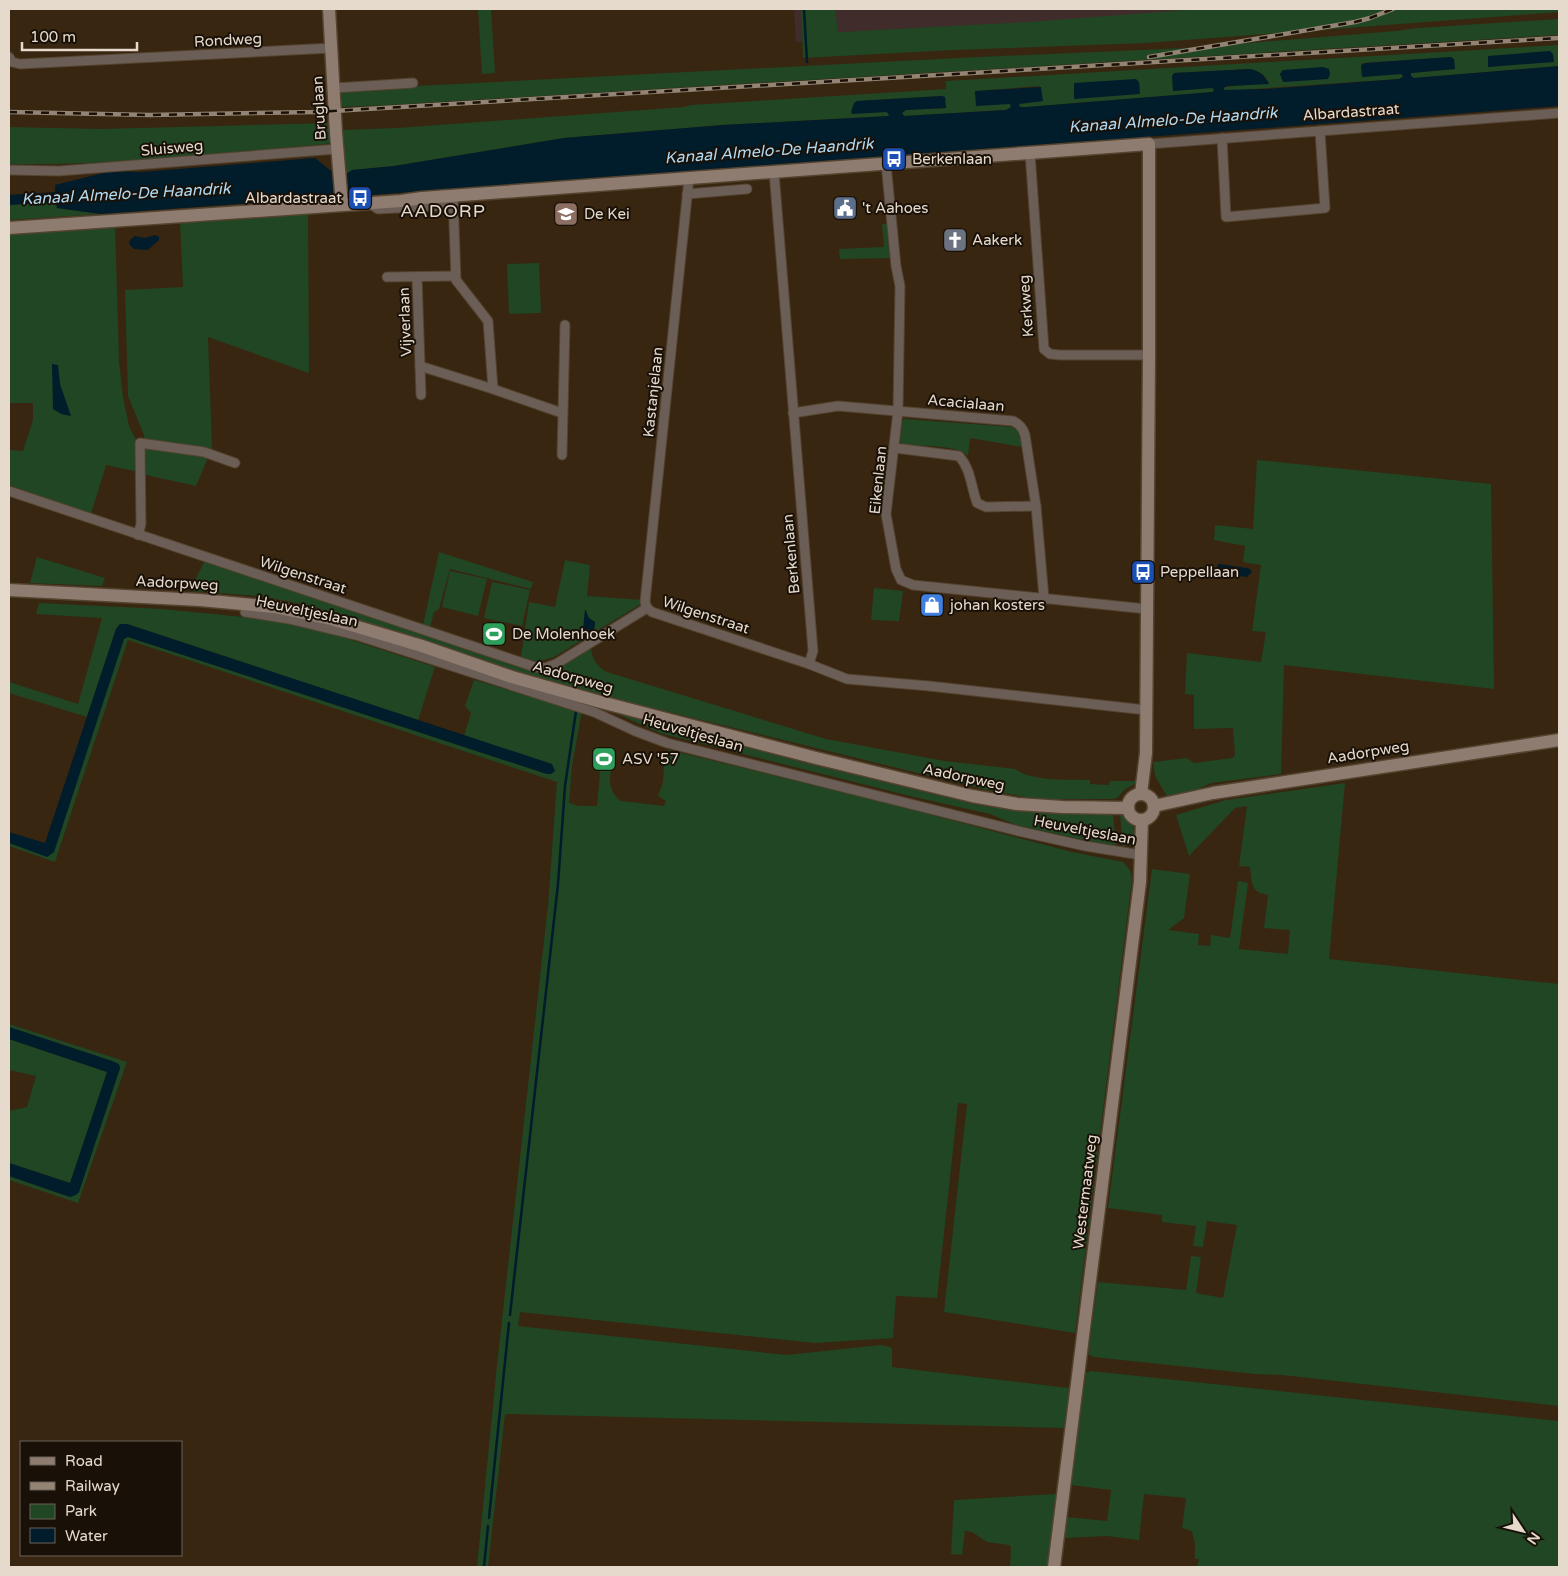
<svg xmlns="http://www.w3.org/2000/svg" width="1568" height="1576" font-family="'Varela Round',sans-serif">
	<rect width="100%" height="100%" fill="#382610"/>
	<!-- industrial -->
	<polygon fill="#402c2a" points="794,9 1304,9 796,42"/>
	<!-- green -->
	<g fill="#204624">
		<polygon points="478,9 491,9 495,73 482,74"/>
		<polygon points="801,9 835,9 838,32 841,32 1028,22 1200,9 1559,9 1559,12 1146,43 953,50 803,58"/>
		<polygon points="1559,19 1559,35 390,105 341,107 339,90 958,58 1186,48 1396,31 1417,28"/>
		<polygon points="1559,45 1559,66 1414,78 1411,76 1411,73 1455,69 1451,57 1365,63 1362,63 1362,77 1400,73 1403,77 1399,79 1224,91 1224,87 1269,83 1263,74 1250,69 1174,73 1173,91 1211,88 1214,89 1213,92 1027,107 1020,107 1018,103 1043,101 1039,86 977,91 974,94 1010,104 1011,107 1006,110 904,116 902,113 906,110 945,108 942,96 857,101 852,113 886,112 888,113 889,116 723,125 564,138 394,166 352,170 348,174 346,174 342,130 397,128 684,107 691,105 946,89 946,81"/>
		<path d="M330,123l1,19 -5,2c-105,9 -212,22 -317,20v-37l92,2z"/>
		<polygon points="47,202 56,202 57,208 100,214 9,220 9,205"/>
		<polygon points="308,213 309,373 208,337 212,448 196,486 146,475 144,435 128,396 125,290 183,287 180,222"/>
		<polygon points="115,223 119,362 123,397 129,426 136,440 139,472 106,465 91,514 9,485 9,450 23,451 33,420 33,403 9,403 9,231"/>
		<polygon points="882,224 890,224 892,258 840,259 839,249 884,247"/>
		<polygon points="539,263 541,313 509,314 507,264"/>
		<path d="M904,419l109,8 6,4 4,16 -53,-9 -2,18c-9,-11 -47,-10 -61,-11l-8,-3 3,-20z"/>
		<polygon points="1257,460 1491,484 1494,689 1284,665 1281,774 1211,783 1187,794 1168,798 1155,776 1153,762 1187,758 1194,763 1232,758 1235,755 1233,728 1194,729 1194,695 1185,694 1187,653 1261,662 1266,632 1252,631 1261,565 1243,562 1245,546 1214,540 1215,525 1253,529"/>
		<polygon points="439,552 533,582 531,589 450,569 439,609 434,612 430,627 423,625"/>
		<polygon points="37,557 105,578 102,586 30,583"/>
		<path d="M205,560l326,110 59,-25c2,12 6,22 17,27l219,67 119,22 70,8c18,13 53,10 75,11v4l19,1 1,-4h26l1,2 -12,6 -8,9 -5,1h-75l-50,-9 -342,-84 -117,-31 -216,-69 -51,-10 -71,-5z"/>
		<polygon points="565,560 590,565 587,596 643,600 641,604 554,657 538,662 521,657 529,602 555,607"/>
		<polygon points="450,571 487,579 478,616 442,607"/>
		<polygon points="492,582 530,590 522,626 484,618"/>
		<polygon points="874,588 903,591 899,621 871,620"/>
		<polygon points="39,603 162,609 274,620 333,634 435,667 418,720 127,624 120,624 116,629 87,717 9,693 9,682 78,704 102,618 36,614"/>
		<path d="M128,637l419,137 5,-10 -88,-28 7,-23 -6,-7 9,-26 108,31 -10,55 -3,37 10,3h18l3,-34 -3,-3 5,-20 7,3 5,5c-4,17 -9,32 7,44l43,5 2,-5 -8,-5 5,-14 1,-18 -5,-3 10,-11 214,52 189,50 51,10 7,8 2,9 -57,454 -131,-21 23,-208 -9,-1 -21,195 -41,-2 -3,42 -78,5 -295,-31 -2,14 268,29 95,-10 9,2 2,2v18l177,21 -5,40 -559,-14 -17,153h-11l20,-202 51,-460 9,-123 -429,-142 -73,222 -46,-16v-3l38,13 77,-217z"/>
		<polygon points="613,712 805,763 978,805 1022,811 1113,814 1116,847 1016,825 990,814 910,796 660,733"/>
		<path d="M1345,783l-16,176 230,25v422l-277,-31 -27,-1 -162,-17 -5,-3 10,-72 88,8 5,-34 10,1 -5,36 27,5 14,-73 -30,-4 -4,26 -10,-1 3,-20 -34,-4v-7l-54,-7 44,-339 38,5 -6,44 -16,12 31,4 -1,11 12,1 1,-11 19,3 8,-57 10,2 -9,66 49,5 2,-24 -26,-2 4,-33c-18,-3 -16,-12 -18,-28l-11,-1 8,-60 -12,2 -46,48 -13,-41 50,-15z"/>
		<polygon points="1120,814 1132,822 1136,836 1131,844 1123,847"/>
		<polygon points="9,1024 127,1062 78,1203 9,1180 9,1176 70,1197 79,1191 120,1068 112,1061 9,1027"/>
		<polygon points="9,1039 107,1072 70,1183 9,1163 9,1111 27,1107 36,1076 9,1070"/>
		<polygon points="1091,1371 1559,1421 1559,1567 1197,1567 1199,1559 1195,1559 1195,1544 1192,1531 1182,1528 1186,1498 1144,1494 1139,1540 1107,1536 1064,1538 1067,1517 1107,1521 1111,1490 1071,1485 1086,1373"/>
		<polygon points="1056,1494 1047,1567 1010,1567 1011,1547 1009,1545 987,1542 972,1532 965,1531 962,1555 951,1554 954,1500"/>
	</g>
	<!-- water -->
	<g fill="#011c2a">
		<polygon points="1550,51 1553,54 1554,62 1488,67 1488,56"/>
		<path d="M1451,57l3,2 1,10 -44,4v3l3,2 145,-12v40l-1188,89 -21,2 -4,-4 -9,1 -2,3 -234,17 -44,-6 -1,-6 -47,3v-10l46,-3v-7l56,-14 30,1 174,-14 20,16 11,3v-3l6,-4 42,-4 170,-28 159,-13 166,-9 -1,-3 -2,-1 -34,2 -1,-2 3,-9 3,-2 85,-5 3,1 1,11 -40,2 -4,3 2,3 102,-6 5,-3 -1,-3 -34,2 -1,-15 66,-4 2,14 -24,3 1,3h7l186,-15 1,-3 -3,-1 -38,3 -1,-15 2,-3 76,-4c10,2 14,6 19,15l-41,2 -3,1 -2,3 42,-1 134,-10 4,-2 -1,-3 -40,3 -1,-12 4,-2z"/>
		<polygon points="1323,67 1329,69 1330,74 1328,79 1283,82 1280,74 1283,70"/>
		<polygon points="1136,79 1139,82 1140,94 1074,99 1074,83"/>
		<polygon points="155,235 159,237 159,240 148,250 134,249 129,244 130,240 135,236 145,238"/>
		<polygon points="52,364 58,365 60,384 71,416 61,414 53,409"/>
		<polygon points="1219,564 1247,568 1250,569 1252,572 1247,577 1230,575 1219,570 1217,566"/>
		<path d="M585,609l4,9 6,4c1,9 -7,13 -13,18z"/>
		<polygon points="120,624 127,624 552,764 555,771 551,774 547,774 128,637 124,639 54,852 47,857 9,843 9,832 45,843 116,629"/>
		<polygon points="9,1027 112,1061 119,1064 120,1068 79,1192 76,1195 70,1197 9,1176 9,1163 70,1183 107,1072 9,1039"/>
	</g>
	<g fill="none" stroke-linecap="round" stroke-linejoin="round">
		<!-- stream -->
		<g stroke="#011c2a" stroke-width="2.5">
			<polyline points="804,9 807,62"/>
			<polyline points="510,1315 558,884 565,786 576,711"/>
			<polyline points="489,1518 509,1323"/>
			<polyline points="484,1567 488,1526"/>
		</g>
		<defs>
			<g id="street">
				<polyline points="9,57 12,62 20,64 332,48"/>
				<polyline points="334,88 413,83"/>
				<polyline points="1222,138 1226,217 1325,208 1320,131"/>
				<polyline points="1149,144 1559,113"/>
				<polyline points="1030,153 1044,349 1050,354 1060,355 1149,355"/>
				<polyline points="886,164 896,266 900,286 898,411 886,514 896,569 901,580 913,585 1147,609"/>
				<polyline points="9,170 59,171 337,149"/>
				<polyline points="774,172 813,651 809,664"/>
				<polyline points="687,194 747,189"/>
				<polyline points="453,196 456,280 488,321 493,389 562,413"/>
				<polyline points="368,202 378,209 453,205"/>
				<polyline points="387,277 455,276"/>
				<polyline points="417,277 421,395"/>
				<polyline points="420,366 493,389"/>
				<path d="M793,413l45,-7 175,15c7,3 10,7 12,14l11,71 8,92"/>
				<path d="M895,448l64,8c12,13 12,31 18,47l9,4 50,-1"/>
				<polyline points="562,455 565,325"/>
				<polyline points="9,491 535,667 545,668 556,664 647,608"/>
				<polyline points="138,535 141,524 140,443 204,452 235,463"/>
				<polyline points="647,608 652,612 809,664 847,679 929,686 1146,710"/>
				<polyline points="647,608 645,602 689,178"/>
				<polyline points="245,612 289,619 359,636 594,712 635,731 667,743 1018,831 1085,846 1141,855"/>
			</g>
			<g id="secondary">
				<polyline points="329,9 336,133 342,205"/>
				<polyline points="9,228 401,201 422,198 1149,144 1149,355 1146,753 1141,794"/>
				<polyline points="9,590 200,600 274,607 331,619 422,646 512,677 597,701 816,758 972,796 1017,804 1063,807 1128,808"/>
				<circle cx="1141" cy="807" r="13"/>
				<polyline points="1154,806 1213,793 1559,740"/>
				<polyline points="1054,1567 1140,882 1142,820"/>
			</g>
		</defs>
		<!-- street casing -->
		<use href="#street" stroke="#54432e" stroke-width="11"/>
		<!-- secondary casing -->
		<use href="#secondary" stroke="#54432e" stroke-width="15"/>
		<!-- street -->
		<use href="#street" stroke="#6b5e57" stroke-width="9"/>
		<!-- secondary -->
		<use href="#secondary" stroke="#8f7c70" stroke-width="12"/>
		<defs>
			<g id="rail">
				<polyline points="1149,57 1355,22 1370,18 1393,9"/>
				<polyline points="9,112 150,115 316,112 1559,38"/>
			</g>
		</defs>
		<!-- rail casing -->
		<use href="#rail" stroke="#938473" stroke-width="4.5"/>
		<!-- rail -->
		<use href="#rail" stroke="#191108" stroke-width="2.5" stroke-dasharray="8" stroke-linecap="butt"/>
	</g>
	<!-- icons -->
	<defs>
		<symbol id="bus-square" viewBox="-11 -11 22 22"><rect x="-9" y="-9" width="18" height="18" rx="4" fill="#1a4fb4" stroke="#191108"/><path d="M-5-6H5V4H4V6H2V4H-2V6H-4V4H-5ZM-3.5-4V0h7V-4ZM-3.5 1.2v1.5H-2V1.2ZM2 1.2v1.5H3.5V1.2Z" fill="#fff"/></symbol>
		<symbol id="civic-square" viewBox="-11 -11 22 22"><rect x="-9" y="-9" width="18" height="18" rx="4" fill="#5c6f8a" stroke="#191108"/><path d="M-.6-6.5H3V-4.5H.6V-3L4-1V1h2V6H-6V1h2V-1L-.6-3ZM-1.2 2.5V6h2.4V2.5Z" fill="#fff"/></symbol>
		<symbol id="school-square" viewBox="-11 -11 22 22"><rect x="-9" y="-9" width="18" height="18" rx="4" fill="#8d6e63" stroke="#191108"/><path d="M0-5L7-2L0 1L-7-2ZM-4 1L0 2.5L4 1V4Q0 6-4 4Z" fill="#fff"/></symbol>
		<symbol id="church-square" viewBox="-11 -11 22 22"><rect x="-9" y="-9" width="18" height="18" rx="4" fill="#6b7280" stroke="#191108"/><path d="M-1.2-6h2.4v3.5h3.3v2.4h-3.3V6h-2.4V-.1h-3.3v-2.4h3.3Z" fill="#fff"/></symbol>
		<symbol id="shop-square" viewBox="-11 -11 22 22"><rect x="-9" y="-9" width="18" height="18" rx="4" fill="#3f7fe0" stroke="#191108"/><path d="M-5-2.5h2.3a2.7 3.5 0 0 1 5.4 0H5L5.5 6h-11ZM-1.5-2.5h3a1.5 2.3 0 0 0-3 0Z" fill="#fff"/></symbol>
		<symbol id="stadium-square" viewBox="-11 -11 22 22"><rect x="-9" y="-9" width="18" height="18" rx="4" fill="#2e9e5b" stroke="#191108"/><path d="M0-5a6.5 5 0 1 0 0 10a6.5 5 0 1 0 0-10ZM-3.5-1.8h7v3.6h-7Z" fill="#fff"/></symbol>
	</defs>
	<g fill-rule="evenodd">
		<use href="#bus-square" x="880" y="145" width="28" height="28"/>
		<use href="#bus-square" x="346" y="184" width="28" height="28"/>
		<use href="#civic-square" x="831" y="194" width="28" height="28"/>
		<use href="#school-square" x="552" y="200" width="28" height="28"/>
		<use href="#church-square" x="941" y="226" width="28" height="28"/>
		<use href="#bus-square" x="1129" y="558" width="28" height="28"/>
		<use href="#shop-square" x="918" y="591" width="28" height="28"/>
		<use href="#stadium-square" x="480" y="620" width="28" height="28"/>
		<use href="#stadium-square" x="590" y="745" width="28" height="28"/>
	</g>
	<g text-anchor="middle" dominant-baseline="central" stroke-width="4" stroke-linejoin="round" paint-order="stroke">
		<!-- street labels -->
		<g font-size="15" fill="#e6dacd" stroke="#191108">
			<text transform="translate(228 40) rotate(-3)">Rondweg</text>
			<text transform="translate(319 108) rotate(-93)">Bruglaan</text>
			<text transform="translate(1351 112) rotate(-4)">Albardastraat</text>
			<text transform="translate(172 148) rotate(-5)">Sluisweg</text>
			<text transform="translate(1026 306) rotate(-94)">Kerkweg</text>
			<text transform="translate(405 322) rotate(-92)">Vijverlaan</text>
			<text transform="translate(653 392) rotate(-84)">Kastanjelaan</text>
			<text transform="translate(966 403) rotate(5)">Acacialaan</text>
			<text transform="translate(878 480) rotate(-84)">Eikenlaan</text>
			<text transform="translate(791 554) rotate(-95)">Berkenlaan</text>
			<text transform="translate(303 575) rotate(18)">Wilgenstraat</text>
			<text transform="translate(177 583) rotate(3)">Aadorpweg</text>
			<text transform="translate(307 611) rotate(12)">Heuveltjeslaan</text>
			<text transform="translate(706 615) rotate(18)">Wilgenstraat</text>
			<text transform="translate(573 677) rotate(16)">Aadorpweg</text>
			<text transform="translate(693 733) rotate(16)">Heuveltjeslaan</text>
			<text transform="translate(1368 752) rotate(-9)">Aadorpweg</text>
			<text transform="translate(964 777) rotate(12)">Aadorpweg</text>
			<text transform="translate(1085 830) rotate(11)">Heuveltjeslaan</text>
			<text transform="translate(1085 1192) rotate(-83)">Westermaatweg</text>
		</g>
		<!-- poi labels -->
		<g font-size="15" fill="#e6dacd" stroke="#191108" text-anchor="start">
			<text x="912" y="159">Berkenlaan</text>
			<text x="342" y="198" text-anchor="end">Albardastraat</text>
			<text x="862" y="208">'t Aahoes</text>
			<text x="584" y="214">De Kei</text>
			<text x="972" y="240">Aakerk</text>
			<text x="1160" y="572">Peppellaan</text>
			<text x="950" y="605">johan kosters</text>
			<text x="512" y="634">De Molenhoek</text>
			<text x="622" y="759">ASV '57</text>
		</g>
		<!-- water labels -->
		<g font-size="16" font-style="italic" fill="#afd9f2" stroke="#191108">
			<text transform="translate(1173 120) rotate(-4)">Kanaal Almelo-De Haandrik</text>
			<text transform="translate(769 151) rotate(-4)">Kanaal Almelo-De Haandrik</text>
			<text transform="translate(126 194) rotate(-3)">Kanaal Almelo-De Haandrik</text>
		</g>
		<!-- quarter labels -->
		<g font-size="18" letter-spacing="1" fill="#e6dacd" stroke="#191108">
			<text x="443" y="211">AADORP</text>
		</g>
	</g>
	<!-- border -->
	<rect width="1568" height="1576" fill="none" stroke="#e6dacd" stroke-width="20"/>
	<!-- legend -->
	<rect x="20" y="1441" width="162" height="115" fill="#191108" stroke="#6b6157"/>
	<rect x="30" y="1457" width="25" height="8" fill="#8f7c70" stroke="#6b6157"/>
	<text x="65" y="1466" font-size="15" fill="#e6dacd">Road</text>
	<rect x="30" y="1482" width="25" height="8" fill="#938473" stroke="#6b6157"/>
	<text x="65" y="1491" font-size="15" fill="#e6dacd">Railway</text>
	<rect x="30" y="1504" width="25" height="15" fill="#204624" stroke="#6b6157"/>
	<text x="65" y="1516" font-size="15" fill="#e6dacd">Park</text>
	<rect x="30" y="1528" width="25" height="15" fill="#011c2a" stroke="#6b6157"/>
	<text x="65" y="1541" font-size="15" fill="#e6dacd">Water</text>
	<!-- north arrow -->
	<g transform="translate(1523 1531) rotate(125)" stroke="#191108" stroke-width="4" paint-order="stroke">
	<path d="M0-4L9 19L0 12L-9 19Z" fill="#e6dacd"/>
	<text y="-8" font-size="14" font-weight="bold" text-anchor="middle" fill="#e6dacd">N</text>
	</g>
	<!-- scale -->
	<path d="M22 42v8h115v-8" fill="none" stroke="#e6dacd" stroke-width="2.5"/>
	<text x="30" y="42" font-size="15" fill="#e6dacd" stroke="#191108" stroke-width="4" paint-order="stroke">100 m</text>
</svg>
